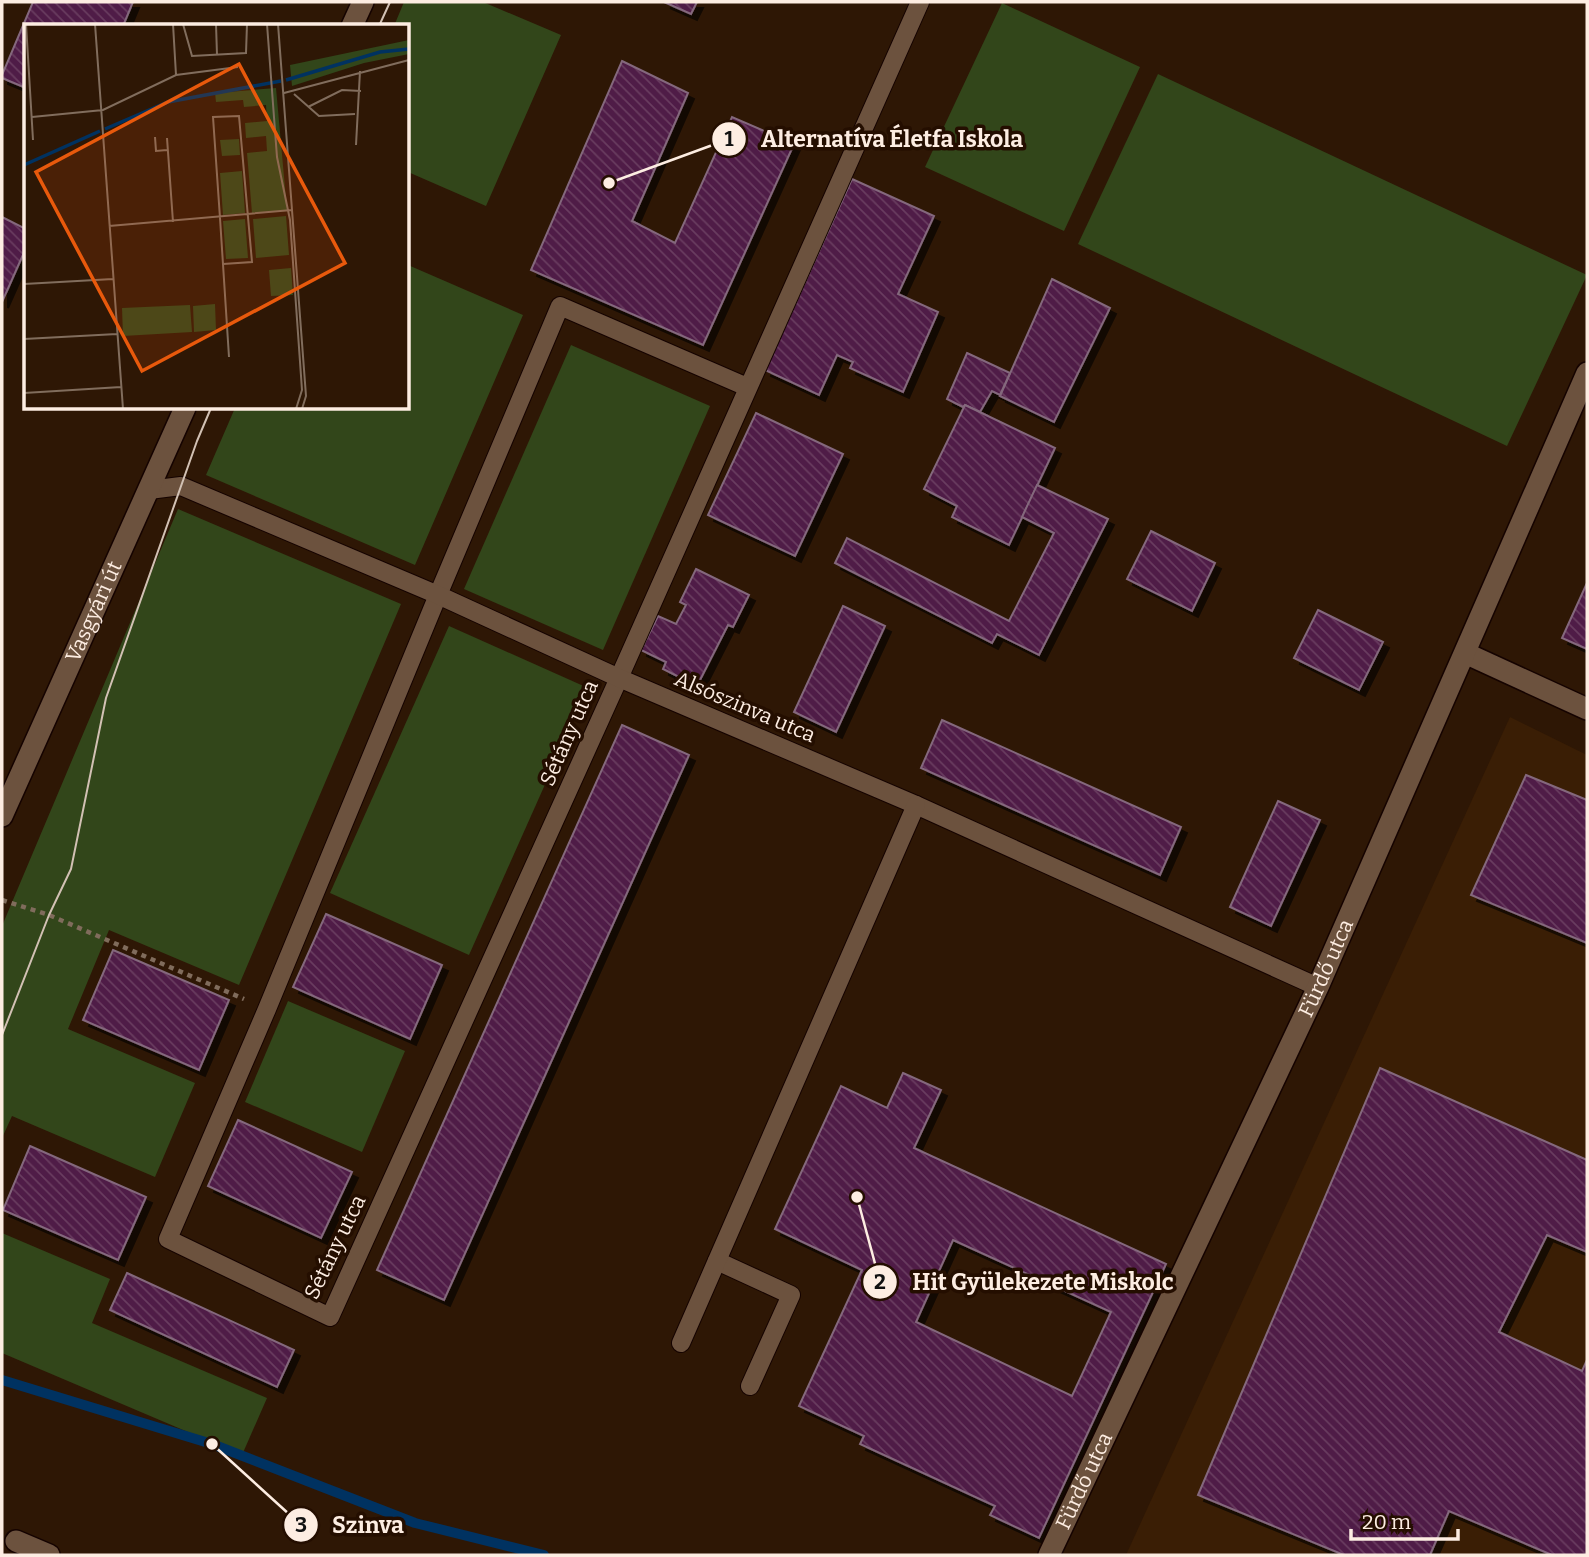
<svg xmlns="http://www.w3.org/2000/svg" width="1589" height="1557" font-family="Bitter,serif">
	<defs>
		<pattern id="building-back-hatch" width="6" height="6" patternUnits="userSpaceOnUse" patternTransform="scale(1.75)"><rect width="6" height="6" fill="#4f1b46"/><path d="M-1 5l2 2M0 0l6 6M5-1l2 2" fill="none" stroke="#693c60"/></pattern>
		<filter id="shadow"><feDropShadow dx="6" dy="6" stdDeviation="0" flood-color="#0009"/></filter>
	</defs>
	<rect width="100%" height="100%" fill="#2e1705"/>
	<!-- built -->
	<polygon fill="#3a1e05" points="1510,717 1587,755 1587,1555 1126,1555"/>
	<!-- park -->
	<g fill="#32461a">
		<polygon points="404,2 483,2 561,35 486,206 408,172 408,26 394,26"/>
		<polygon points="1002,3 1140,67 1064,231 925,167"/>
		<polygon points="1158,74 1587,275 1507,446 1078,244"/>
		<polygon points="408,265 523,315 415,565 206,475 235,408 408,408"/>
		<polygon points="571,345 710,406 603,650 464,589"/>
		<polygon points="178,509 401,604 239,985 109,930 68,1029 195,1083 155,1177 12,1116 2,1138 2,926"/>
		<polygon points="449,626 588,688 469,955 330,893"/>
		<polygon points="288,1001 405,1051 362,1152 245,1102"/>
		<polygon points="2,1233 110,1279 92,1323 267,1398 242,1455 2,1353"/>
	</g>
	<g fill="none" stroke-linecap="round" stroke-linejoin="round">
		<!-- stream -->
		<polyline stroke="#003261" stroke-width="10" points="2,1380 212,1444 415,1523 544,1555"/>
	</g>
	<!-- building -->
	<g fill="url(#building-back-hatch)" stroke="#84687d" stroke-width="2" fill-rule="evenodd" filter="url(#shadow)">
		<polygon points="33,2 133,2 123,26 26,26 26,88 2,78 2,75"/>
		<polygon points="664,2 697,2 691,14"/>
		<polygon points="622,61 688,93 632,221 675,243 732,117 794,144 703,345 531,270"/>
		<polygon points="852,179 934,216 898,294 938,312 903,392 850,368 853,362 837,355 819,395 765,370"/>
		<polygon points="2,217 26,229 26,248 2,302"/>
		<polygon points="1052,279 1110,308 1054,422 1000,396"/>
		<polygon points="967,353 1010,373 1000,395 992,391 980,412 965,405 963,407 947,399"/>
		<polygon points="965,405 1055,448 1009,545 952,517 957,506 924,489"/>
		<polygon points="756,413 843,454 795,556 708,515"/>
		<polygon points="1037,485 1108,519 1039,655 997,634 992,643 835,563 847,538 1009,621 1054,533 1022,517"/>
		<polygon points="1151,531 1215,563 1192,611 1127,579"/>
		<polygon points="696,569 749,595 733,627 728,625 697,686 663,669 666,662 641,650 658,616 676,624 686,605 680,602"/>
		<polygon points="1587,583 1587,649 1562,638"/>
		<polygon points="843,606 885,626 836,732 794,712"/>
		<polygon points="1318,610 1383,642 1359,690 1294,658"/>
		<polygon points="942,720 1181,827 1160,875 921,768"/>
		<polygon points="622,725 689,755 444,1300 377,1270"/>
		<polygon points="1526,775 1587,800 1587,943 1471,895"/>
		<polygon points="1278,801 1320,820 1271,926 1230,907"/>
		<polygon points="326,914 442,965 410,1039 293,987"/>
		<polygon points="113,950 229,1000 199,1070 83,1020"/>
		<polygon points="1380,1068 1587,1160 1587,1252 1547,1235 1499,1332 1582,1371 1587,1360 1587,1555 1552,1555 1449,1511 1430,1555 1344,1555 1198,1495"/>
		<path d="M903,1073l38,17 -27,58 252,116 -127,274 -49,-23 5,-9 -135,-62 4,-8 -65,-30 63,-136 -87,-41 66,-143 46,22zM953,1240l158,72 -39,84 -156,-74z"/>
		<polygon points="238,1120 352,1172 321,1238 208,1186"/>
		<polygon points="30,1146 146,1197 118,1260 3,1210"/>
		<polygon points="127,1273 294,1350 277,1387 110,1310"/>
	</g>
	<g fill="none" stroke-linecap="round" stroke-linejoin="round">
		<defs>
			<g id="lane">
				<polyline points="747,387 560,306 438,595 267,1009 168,1239 330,1317 619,678 920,2"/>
				<polyline points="149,490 181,486 438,595 619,678 916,805 1318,987"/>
				<polyline points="717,1261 791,1295 750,1386"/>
				<polyline points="681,1343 916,805"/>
			</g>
			<g id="street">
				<polyline points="1465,653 1587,709"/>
				<polyline points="16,1541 49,1555"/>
				<path id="s1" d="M1049,1555l269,-568 269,-614"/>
			</g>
			<g id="secondary">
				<polyline points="352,26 363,2"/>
				<path id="s2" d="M2,816l183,-408"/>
			</g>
		</defs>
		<!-- lane casing -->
		<use href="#lane" stroke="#150300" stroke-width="20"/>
		<!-- street casing -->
		<use href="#street" stroke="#150300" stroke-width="24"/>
		<!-- secondary casing -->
		<use href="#secondary" stroke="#150300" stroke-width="24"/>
		<!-- path -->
		<polyline stroke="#806c5c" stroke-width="4.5" stroke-dasharray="5 5" stroke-linecap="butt" points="2,900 49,915 244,999"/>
		<!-- lane -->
		<use href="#lane" stroke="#6c523e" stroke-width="18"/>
		<!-- street -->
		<use href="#street" stroke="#6c523e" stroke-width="21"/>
		<!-- secondary -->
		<use href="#secondary" stroke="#6c523e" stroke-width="21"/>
		<!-- tram -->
		<g stroke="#d2c1b4" stroke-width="2">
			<polyline points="379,26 390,2"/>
			<polyline points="2,1035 49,915 71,869 106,698 197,441 211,408"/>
		</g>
	</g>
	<g text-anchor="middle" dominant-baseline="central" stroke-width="7" stroke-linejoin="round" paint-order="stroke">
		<!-- street labels -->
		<g font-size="21" fill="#fdede2" stroke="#240e00">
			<text stroke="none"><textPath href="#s2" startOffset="224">Vasgyári út</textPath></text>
			<text transform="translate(745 707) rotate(23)">Alsószinva utca</text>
			<text transform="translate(569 733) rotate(-66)">Sétány utca</text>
			<text stroke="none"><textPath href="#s1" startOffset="649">Fürdő utca</textPath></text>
			<text transform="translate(335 1247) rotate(-64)">Sétány utca</text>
			<text stroke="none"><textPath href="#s1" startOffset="82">Fürdő utca</textPath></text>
		</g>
	</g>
	<!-- overview -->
	<g transform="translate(24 24)">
		<rect width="385" height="385" fill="#2e1705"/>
		<path d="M385,16v14l-45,9 -72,23 -2,-21zM252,64l11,122 -35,3 -5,-60 20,-2 -1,-15 -20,2 -1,-15 22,-2 -1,-16 -22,2 -1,-7 -27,2 -1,-9zM215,115l1,16 -18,1 -2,-16zM218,147l3,42 -22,2 -3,-42zM262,192l3,39 -33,3 -3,-39zM221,195l3,39 -22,1 -3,-38zM267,244l2,27 -22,1 -2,-26zM191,280l1,26 -22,2 -1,-26zM166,281l2,27 -69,4 -1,-28z" fill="#32461a"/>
		<path fill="none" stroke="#003261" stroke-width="3.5" d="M262,56l94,-28 29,-3M81,105l63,-27 113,-21M0,141l76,-34"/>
		<path fill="none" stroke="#816d5d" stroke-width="2" d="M2,0l7,116M71,0l28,385M149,0l3,51M159,0l9,32 54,-3 1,-29M192,0l1,31M243,0l10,133 13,63 12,170 -6,19M254,0l28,372 -4,13M260,69l125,-33M270,70l25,22 36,-2M284,83l34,-17 19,1M8,93l71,-7 73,-35 62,-8M131,113l1,14 11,-1M143,114l6,84M332,121l4,-74M85,202l183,-16M199,240l29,-2 -13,-146 -26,1 7,101 9,139M0,260l89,-5M0,315l93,-5M0,369l97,-6"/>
		<path fill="#e8590c" fill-opacity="0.15" stroke="#e8590c" stroke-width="3.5" d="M215,40l106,199 -203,108 -106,-199z"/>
		<rect width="385" height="385" fill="none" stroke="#fdede2" stroke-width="3.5"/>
	</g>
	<!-- callouts -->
	<path fill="none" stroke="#fdede2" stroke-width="2.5" d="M609 183L729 139M857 1197L880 1282M212 1444L301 1525"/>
	<g fill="#fdede2" stroke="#240e00" stroke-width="2.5">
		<circle cx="609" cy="183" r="7"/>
		<circle cx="857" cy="1197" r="7"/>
		<circle cx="212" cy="1444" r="7"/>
		<circle cx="729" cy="139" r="18"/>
		<circle cx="880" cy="1282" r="18"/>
		<circle cx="301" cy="1525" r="18"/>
	</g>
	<g font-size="21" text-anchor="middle" font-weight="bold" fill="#111">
		<text x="729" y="146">1</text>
		<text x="880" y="1289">2</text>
		<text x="301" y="1532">3</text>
	</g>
	<g font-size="23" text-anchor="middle" font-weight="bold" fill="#fdede2" stroke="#240e00" stroke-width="7" stroke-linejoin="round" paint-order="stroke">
		<text x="892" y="147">Alternatíva Életfa Iskola</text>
		<text x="1043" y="1290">Hit Gyülekezete Miskolc</text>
		<text x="368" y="1533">Szinva</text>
	</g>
	<!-- border -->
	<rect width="1589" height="1557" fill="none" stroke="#fdede2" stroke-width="7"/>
	<!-- scale -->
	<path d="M1351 1529v10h107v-10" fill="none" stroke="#fdede2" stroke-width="3.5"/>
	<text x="1362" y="1529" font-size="21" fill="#fdede2" stroke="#240e00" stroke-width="5" paint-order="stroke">20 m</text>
</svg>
